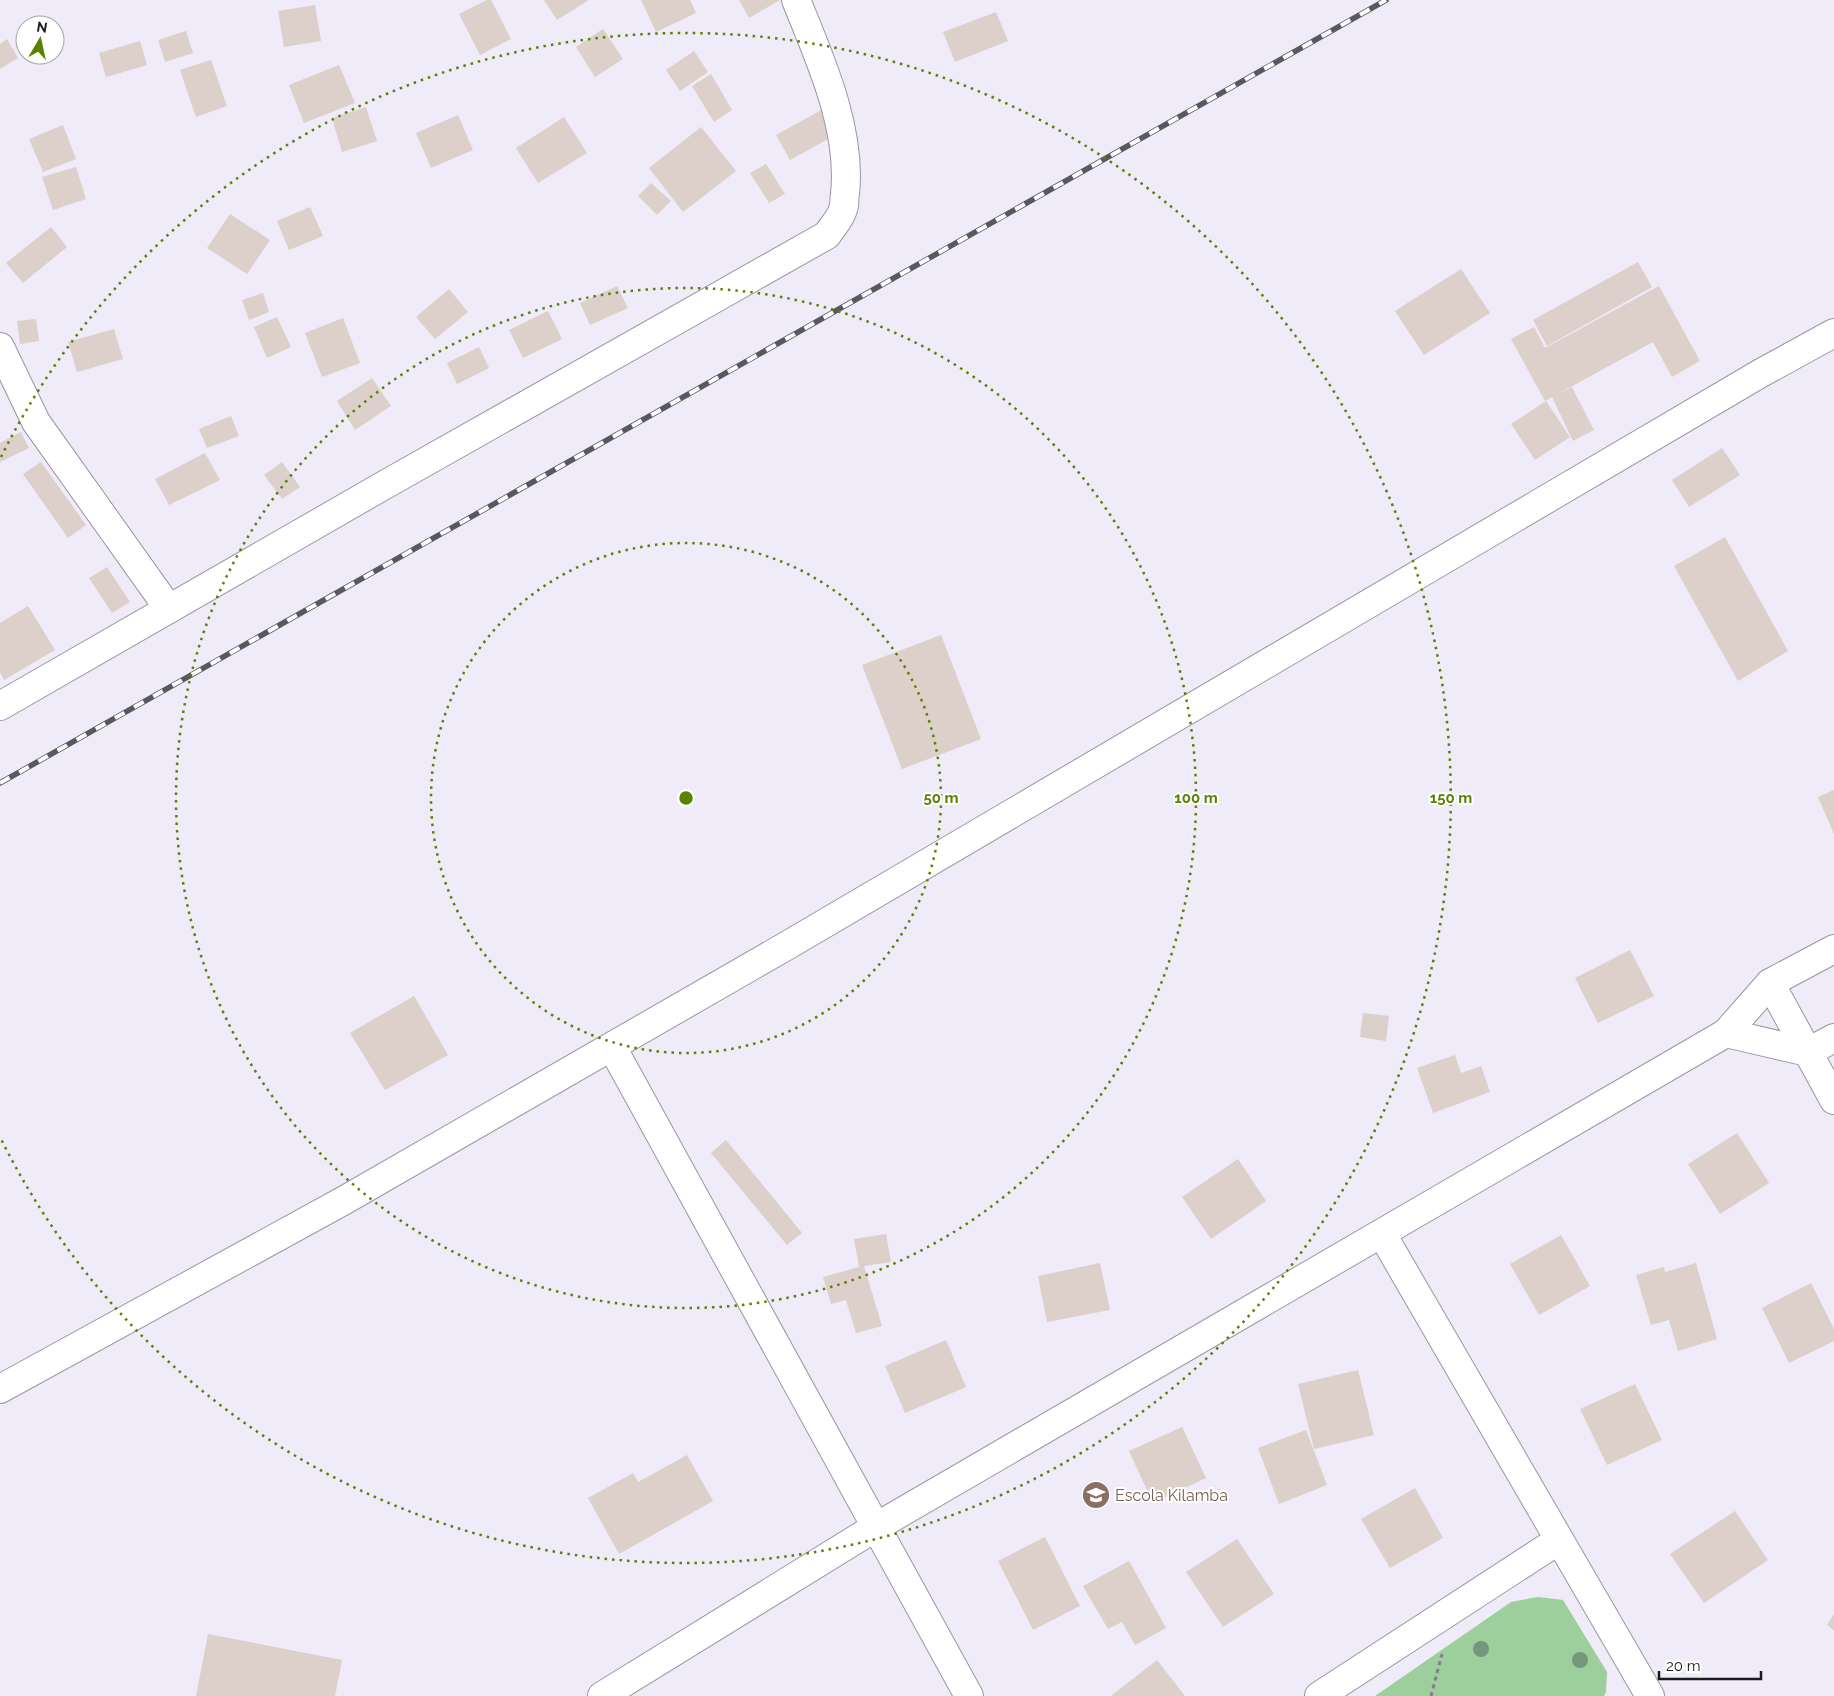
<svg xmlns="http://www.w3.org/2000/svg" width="1834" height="1696" font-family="Raleway,sans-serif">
	<rect width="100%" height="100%" fill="#efebf9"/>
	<!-- green -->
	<polygon fill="#9dcf9c" points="1538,1597 1563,1600 1607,1672 1606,1692 1604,1696 1375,1696 1511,1602"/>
	<!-- building -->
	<g fill="#ddcfc9">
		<polygon points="487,0 491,0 511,39 480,55 459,14"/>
		<polygon points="544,0 589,0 557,20"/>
		<polygon points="641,0 690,0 696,13 656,32"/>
		<polygon points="739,0 780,0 749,18"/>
		<polygon points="315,5 321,41 284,47 278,11"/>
		<polygon points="996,12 1008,41 955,62 943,32"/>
		<polygon points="603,29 623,59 595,77 576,47"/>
		<polygon points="186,31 193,53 165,62 158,40"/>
		<polygon points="7,39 18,58 0,69 0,44"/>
		<polygon points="140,41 147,65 106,77 99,53"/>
		<polygon points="694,51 708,72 680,91 666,70"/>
		<polygon points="211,60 227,106 196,117 180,70"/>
		<polygon points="339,65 355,103 304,123 289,85"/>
		<polygon points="711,74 732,110 714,122 692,86"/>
		<polygon points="366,107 377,141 342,152 332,118"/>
		<polygon points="825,108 839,133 790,160 776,135"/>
		<polygon points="458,115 473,150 431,168 416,133"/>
		<polygon points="564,117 587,153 538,183 516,148"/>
		<polygon points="63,125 76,159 43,172 29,139"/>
		<polygon points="701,127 736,171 683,212 649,168"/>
		<polygon points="766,164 785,194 769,203 750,173"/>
		<polygon points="76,167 86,199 53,210 42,177"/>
		<polygon points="651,183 671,201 657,215 638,196"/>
		<polygon points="310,207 323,236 289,250 277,221"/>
		<polygon points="230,214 270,240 247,274 207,248"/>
		<polygon points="51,227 67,247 23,283 6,263"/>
		<polygon points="1638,262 1652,287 1547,346 1533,320"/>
		<polygon points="1461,269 1490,313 1424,355 1395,311"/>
		<polygon points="617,286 628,308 590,325 580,303"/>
		<polygon points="1659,286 1700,361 1672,377 1653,342 1554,396 1572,387 1594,430 1573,441 1552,397 1545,401 1511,339 1534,327 1545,348"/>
		<polygon points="449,289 468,312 435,339 416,317"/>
		<polygon points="263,293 269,312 249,320 242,300"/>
		<polygon points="548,311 562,339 523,358 509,330"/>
		<polygon points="277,317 291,347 267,358 254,327"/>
		<polygon points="343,318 360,363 322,377 305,333"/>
		<polygon points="36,319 39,341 20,344 17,321"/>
		<polygon points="114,329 123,359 77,372 68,342"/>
		<polygon points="479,347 489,368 457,384 447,363"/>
		<polygon points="372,378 391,406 355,430 337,401"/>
		<polygon points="1546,401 1570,437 1535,460 1511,424"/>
		<polygon points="231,416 239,436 207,448 199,429"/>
		<polygon points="21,432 29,448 0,462 0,443"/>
		<polygon points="1722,448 1740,475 1689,507 1672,480"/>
		<polygon points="205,453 220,480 169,505 155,479"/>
		<polygon points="41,462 86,525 68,538 23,474"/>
		<polygon points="282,462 300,487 282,499 264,475"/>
		<polygon points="1725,537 1788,651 1738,681 1674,566"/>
		<polygon points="107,567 130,602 112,613 89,578"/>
		<polygon points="28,606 55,650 4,680 0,672 0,623"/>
		<polygon points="941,635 981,739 902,769 862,665"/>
		<polygon points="1834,790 1834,834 1818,797"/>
		<polygon points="1630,950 1654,996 1598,1023 1575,978"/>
		<polygon points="414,996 448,1055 385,1090 350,1033"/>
		<polygon points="1363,1013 1389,1016 1386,1041 1360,1037"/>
		<polygon points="1455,1055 1461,1073 1481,1066 1490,1092 1433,1113 1417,1068"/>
		<polygon points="1737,1133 1769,1183 1720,1214 1688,1164"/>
		<polygon points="726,1140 802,1233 787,1245 711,1153"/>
		<polygon points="1238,1159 1266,1201 1211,1239 1182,1197"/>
		<polygon points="886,1234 891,1262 864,1266 882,1326 856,1333 846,1300 831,1304 823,1277 859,1267 854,1239"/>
		<polygon points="1561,1235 1590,1286 1539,1315 1510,1264"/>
		<polygon points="1100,1263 1110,1310 1047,1322 1038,1276"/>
		<polygon points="1696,1263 1717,1339 1678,1351 1669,1320 1651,1325 1636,1275 1664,1267 1665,1272"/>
		<polygon points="1811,1283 1834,1329 1834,1341 1789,1363 1762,1308"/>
		<polygon points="946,1340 966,1387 905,1413 885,1366"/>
		<polygon points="1358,1370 1374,1435 1314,1449 1298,1384"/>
		<polygon points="1635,1384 1662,1440 1607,1465 1580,1409"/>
		<polygon points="1182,1427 1206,1478 1153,1503 1129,1451"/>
		<polygon points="1306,1430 1327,1485 1279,1504 1258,1448"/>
		<polygon points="687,1455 713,1501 619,1554 588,1498 633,1473 638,1482"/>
		<polygon points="1415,1488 1443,1538 1390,1568 1361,1519"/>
		<polygon points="1735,1511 1768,1560 1704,1603 1670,1554"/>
		<polygon points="1045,1537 1080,1606 1033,1630 998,1561"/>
		<polygon points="1237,1539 1274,1594 1223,1627 1186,1572"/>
		<polygon points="1129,1561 1166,1628 1135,1645 1122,1622 1108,1629 1083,1586"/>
		<polygon points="1834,1614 1834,1630 1827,1625"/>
		<polygon points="208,1634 342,1660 335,1696 196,1696"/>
		<polygon points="1157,1660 1185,1696 1111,1696"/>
	</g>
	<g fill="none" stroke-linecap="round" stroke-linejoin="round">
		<defs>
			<g id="minor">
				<polyline points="0,347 36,422 169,609"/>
				<path d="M0,706l388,-223 439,-248c5,-8 14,-17 16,-26 2,-4 1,-10 2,-15 7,-65 -25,-135 -49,-194"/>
				<polyline points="1770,983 1834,1100"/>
				<polyline points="1726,1033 1808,1052 1834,1038"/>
				<polyline points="612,1047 969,1696"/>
				<polyline points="1382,1234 1650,1696"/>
				<polyline points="0,1389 343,1201 788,945 1761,373 1834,333"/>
				<polyline points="602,1696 876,1527 1726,1033 1770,983 1834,949"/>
				<polyline points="1319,1696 1559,1540"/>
			</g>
		</defs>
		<!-- minor casing -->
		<use href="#minor" stroke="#9996a2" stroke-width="30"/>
		<!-- path -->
		<polyline stroke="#817f88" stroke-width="3" stroke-dasharray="4 4" stroke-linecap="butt" points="1431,1696 1442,1654"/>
		<!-- minor -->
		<use href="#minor" stroke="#fff" stroke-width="28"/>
		<defs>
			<polyline id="rail" points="0,783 1386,0"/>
		</defs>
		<!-- rail casing -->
		<use href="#rail" stroke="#5a585f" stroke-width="5.5"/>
		<!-- rail -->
		<use href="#rail" stroke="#fff" stroke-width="4" stroke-dasharray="11" stroke-linecap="butt"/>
	</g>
	<!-- trees -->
	<g fill="#74977c">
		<circle cx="1481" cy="1649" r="8"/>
		<circle cx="1580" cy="1660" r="8"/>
	</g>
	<!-- distance rings -->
	<g fill="none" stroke="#5b8100" stroke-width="2.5" stroke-dasharray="2.5 5">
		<circle cx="686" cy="798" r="255"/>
		<circle cx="686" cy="798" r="510"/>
		<path d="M1 457A765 765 0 1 1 1 1139"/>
	</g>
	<!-- icons -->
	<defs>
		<symbol id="school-disc" viewBox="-11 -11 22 22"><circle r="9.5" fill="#8d6e63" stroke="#fff"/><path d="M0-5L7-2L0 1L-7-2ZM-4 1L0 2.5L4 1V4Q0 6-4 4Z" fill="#fff"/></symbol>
	</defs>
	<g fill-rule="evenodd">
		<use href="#school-disc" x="1080" y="1479" width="32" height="32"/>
	</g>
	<g text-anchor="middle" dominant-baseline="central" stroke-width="4" stroke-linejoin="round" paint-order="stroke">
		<!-- education labels -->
		<g font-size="16" fill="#785e54" stroke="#fff" text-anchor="start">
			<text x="1115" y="1495">Escola Kilamba</text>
		</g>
	</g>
	<circle cx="686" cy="798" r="8" fill="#5b8100" stroke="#fff" stroke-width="2.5"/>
	<g font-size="15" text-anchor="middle" font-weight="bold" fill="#5b8100" stroke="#fff" stroke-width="4" stroke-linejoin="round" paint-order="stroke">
		<text x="941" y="803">50 m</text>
		<text x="1196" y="803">100 m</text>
		<text x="1451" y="803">150 m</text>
	</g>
	<!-- north arrow -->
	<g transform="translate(40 40) rotate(9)"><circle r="24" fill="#ffffff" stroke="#a4a3a5"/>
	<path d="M0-4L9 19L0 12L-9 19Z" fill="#5b8100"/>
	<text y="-8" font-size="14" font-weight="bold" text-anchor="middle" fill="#1b191e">N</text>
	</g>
	<!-- scale -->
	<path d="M1659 1671v8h102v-8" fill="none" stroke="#1b191e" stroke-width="2.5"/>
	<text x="1666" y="1671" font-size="15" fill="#1b191e" stroke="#ffffff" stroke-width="4" paint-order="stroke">20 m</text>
</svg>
